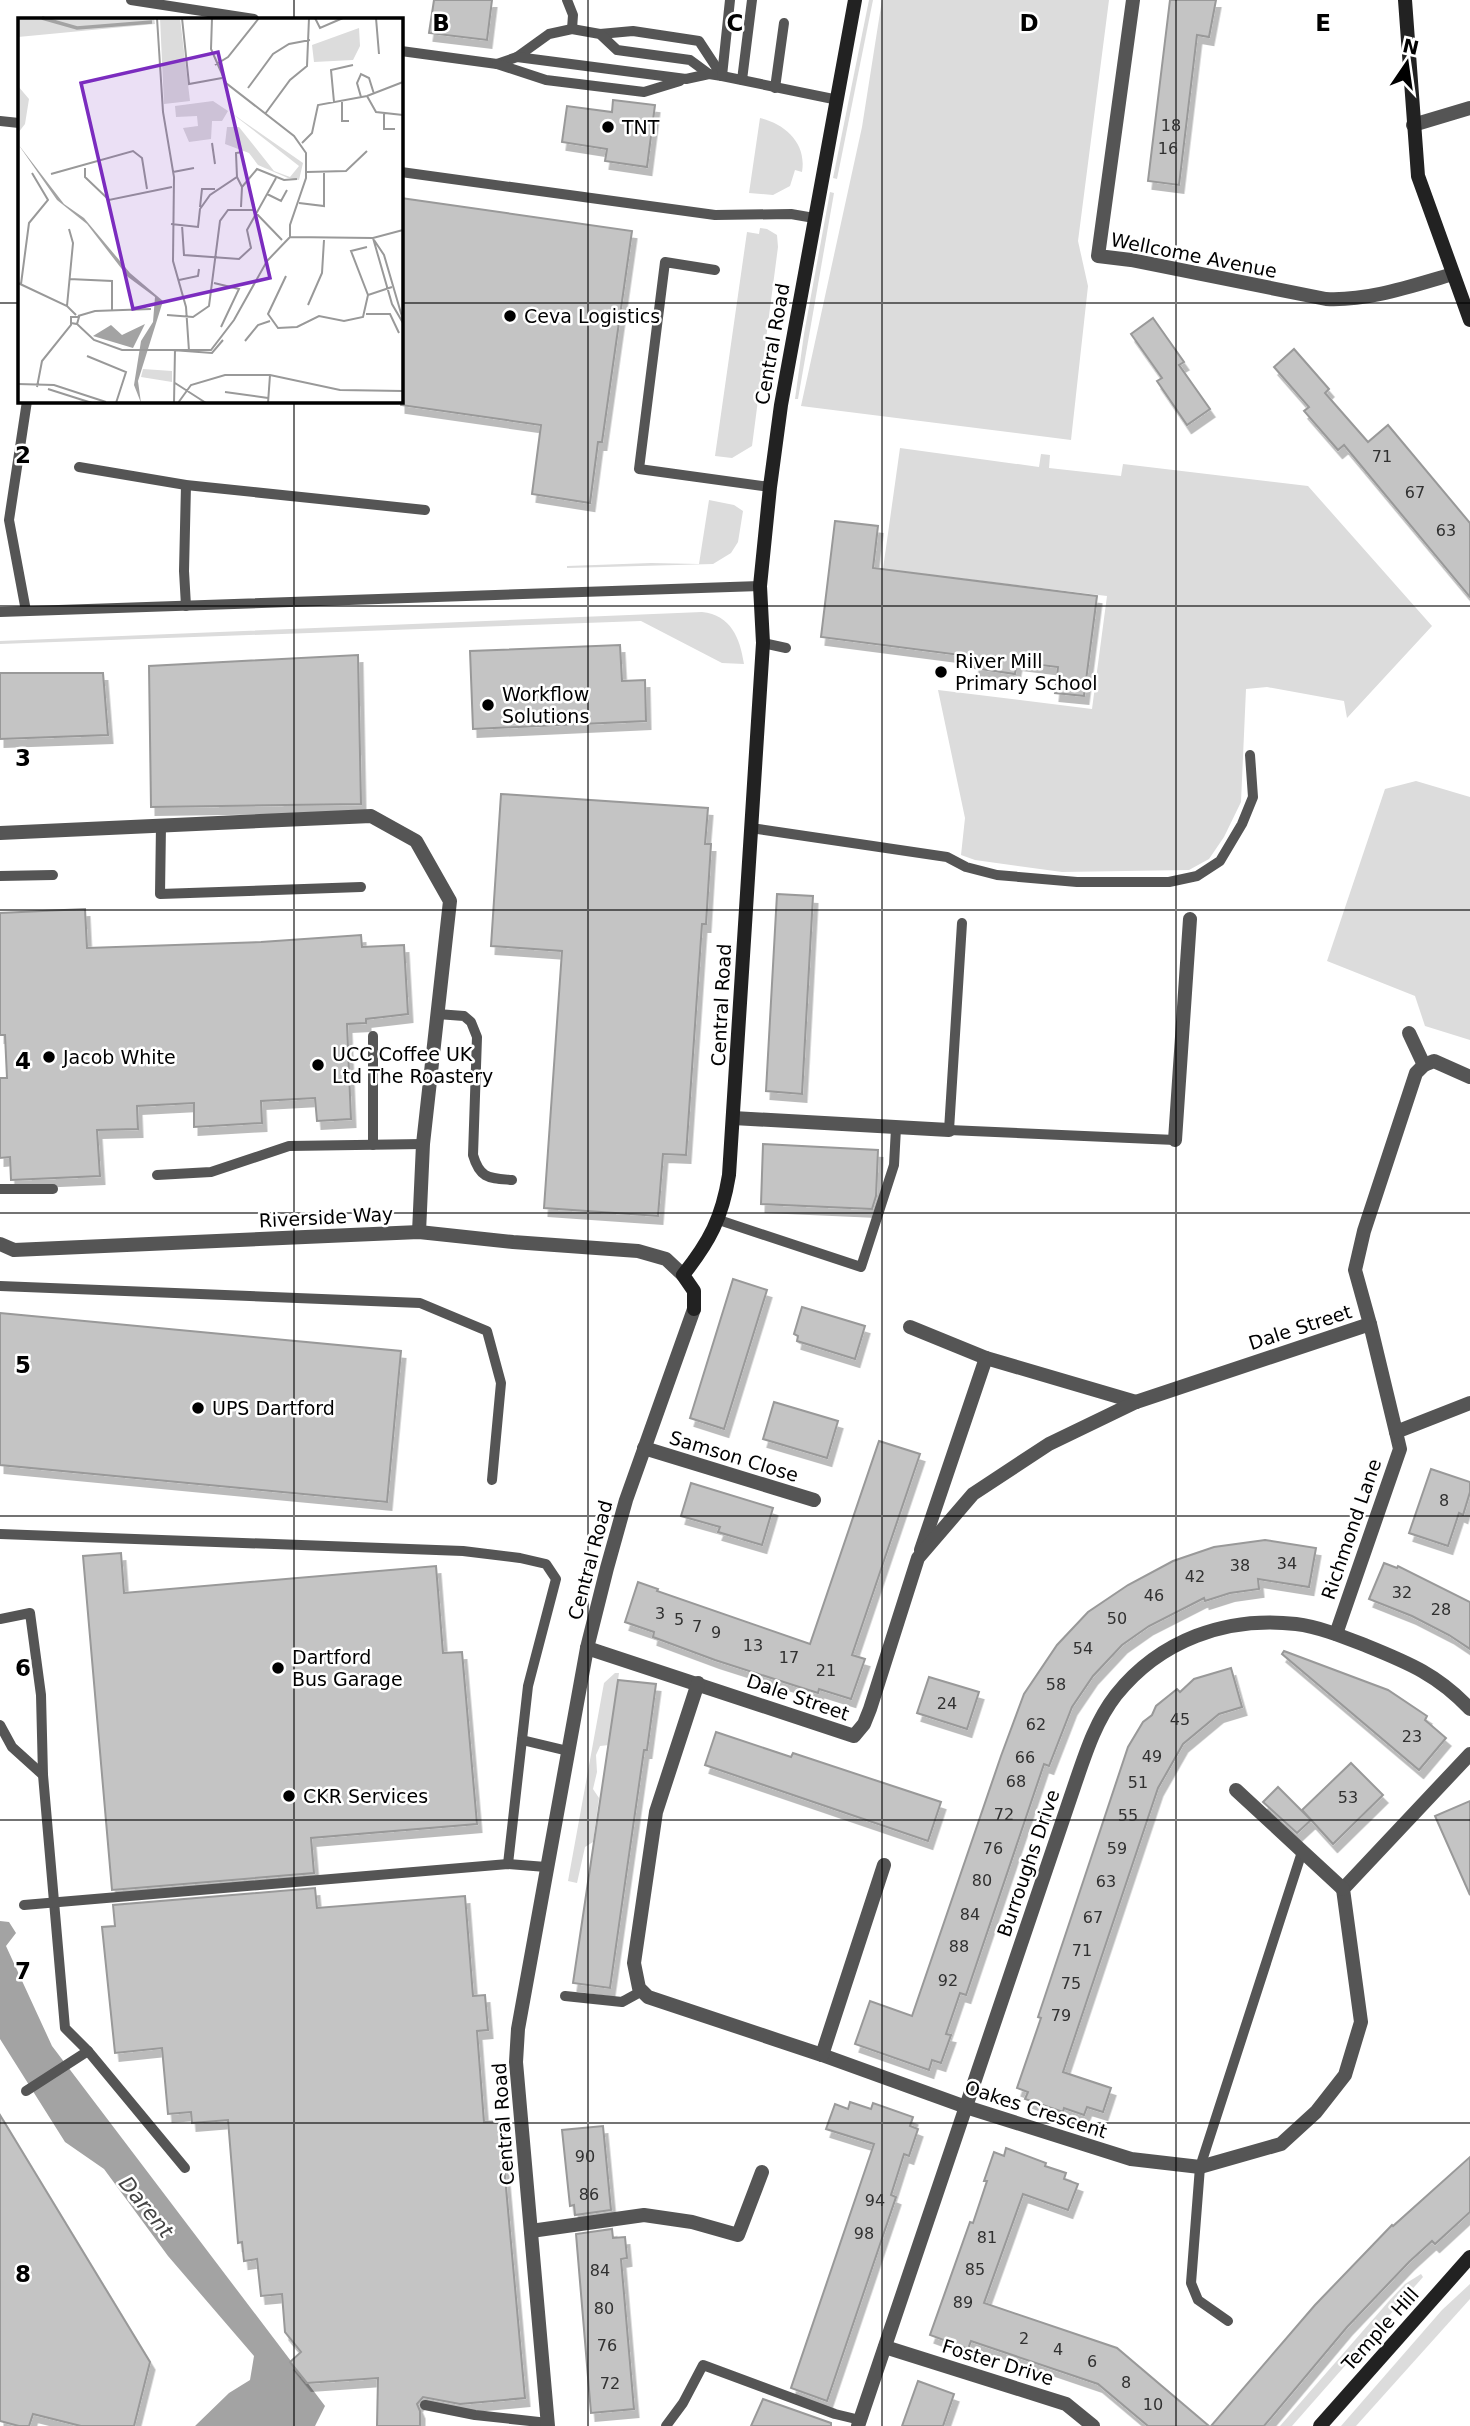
<svg xmlns="http://www.w3.org/2000/svg" width="1470" height="2426" font-family="'DejaVu Sans',sans-serif">
	<defs>
		<filter id="shadow"><feDropShadow dx="4.5" dy="8" stdDeviation="0" flood-color="#0004"/></filter>
	</defs>
	<rect width="100%" height="100%" fill="#fff"/>
	<!-- green -->
	<g fill="#dcdcdc">
		<polygon points="869,0 873,0 837,179 833,178"/>
		<polygon points="882,0 1109,0 1078,241 1088,286 1071,440 801,406 862,127"/>
		<path d="M760,118c25,6 47,25 42,54l-7,-2 -5,16 -17,9 -24,-2z"/>
		<polygon points="830,192 834,193 798,399 795,399 804,334"/>
		<polygon points="760,228 767,229 777,235 778,247 752,446 732,458 715,456 747,232 759,234"/>
		<polygon points="900,448 1039,467 1041,454 1050,455 1049,468 1121,476 1123,464 1308,486 1432,626 1347,718 1344,701 1267,687 1246,689 1241,802 1224,837 1209,859 1189,870 1062,872 975,860 961,855 965,818 938,690 1092,709 1107,596 883,569"/>
		<polygon points="709,500 734,505 743,511 738,542 731,553 713,564 567,568 567,566 651,563 699,564"/>
		<path d="M702,612c29,3 38,26 42,52l-22,-1 -81,-42 -641,23v-3z"/>
		<polygon points="1416,781 1470,797 1470,1040 1425,1026 1415,996 1327,961 1385,789"/>
		<polygon points="615,1673 619,1673 609,1745 600,1746 596,1755 597,1772 593,1789 599,1798 593,1842 585,1847 577,1883 568,1881 604,1683"/>
		<polygon points="1421,2274 1423,2277 1292,2426 1280,2426 1389,2301 1405,2284"/>
		<polygon points="1470,2284 1470,2299 1356,2426 1341,2426 1442,2310"/>
	</g>
	<!-- water -->
	<polygon fill="#a3a3a3" points="0,1921 9,1922 16,1933 6,1946 52,2046 325,2406 315,2426 195,2426 229,2393 250,2380 254,2356 168,2256 104,2169 65,2142 0,2039"/>
	<!-- building -->
	<g fill="#c4c4c4" stroke="#999" stroke-width="2" filter="url(#shadow)">
		<polygon points="434,0 492,0 487,40 429,33"/>
		<polygon points="1170,0 1216,0 1209,37 1197,35 1179,185 1148,181"/>
		<polygon points="613,100 655,105 647,167 605,161 607,149 562,142 567,106 612,112"/>
		<polygon points="401,198 632,231 602,442 598,442 590,503 532,494 541,425 401,405"/>
		<polygon points="1153,318 1184,362 1179,365 1210,409 1187,425 1157,381 1162,378 1131,334"/>
		<polygon points="1294,349 1329,389 1325,393 1368,442 1388,425 1470,523 1470,597 1344,445 1338,450 1304,411 1309,407 1274,367"/>
		<polygon points="835,521 878,526 873,568 1097,596 1084,696 1055,693 1058,667 1017,662 1015,674 974,668 976,657 821,637"/>
		<polygon points="620,645 622,681 645,680 646,721 473,729 470,651"/>
		<polygon points="358,655 361,804 151,807 149,666"/>
		<polygon points="0,673 103,673 108,735 0,739"/>
		<polygon points="501,794 708,808 705,844 711,844 706,924 702,924 686,1155 663,1154 658,1216 544,1208 562,951 491,946"/>
		<polygon points="777,894 813,896 802,1094 766,1091"/>
		<polygon points="85,909 87,948 261,942 361,935 362,947 404,945 408,1014 366,1019 366,1023 347,1024 351,1119 317,1121 315,1098 261,1101 262,1123 194,1127 194,1103 137,1106 138,1129 97,1130 100,1176 11,1180 10,1157 0,1158 0,1078 7,1078 5,1035 0,1035 0,913"/>
		<polygon points="763,1144 878,1150 876,1196 872,1209 761,1204"/>
		<polygon points="733,1279 767,1290 724,1429 690,1418"/>
		<polygon points="802,1307 865,1326 855,1359 797,1341 798,1336 794,1334"/>
		<polygon points="0,1313 401,1351 387,1502 0,1465"/>
		<polygon points="774,1402 838,1421 827,1458 763,1439"/>
		<polygon points="879,1441 920,1454 852,1655 865,1659 851,1699 819,1689 818,1693 715,1660 653,1637 654,1632 625,1622 638,1582 658,1589 657,1591 810,1644"/>
		<polygon points="1431,1469 1470,1482 1470,1492 1463,1515 1459,1513 1448,1546 1409,1533"/>
		<polygon points="691,1483 773,1508 762,1545 718,1532 720,1527 681,1516"/>
		<polygon points="1265,1540 1316,1548 1309,1587 1258,1579 1259,1589 1230,1593 1205,1601 1204,1598 1149,1626 1122,1645 1093,1676 1072,1707 1049,1766 1044,1764 966,1995 960,1993 946,2034 951,2035 941,2063 932,2060 929,2070 855,2044 870,2001 912,2016 1001,1756 1024,1694 1057,1645 1088,1612 1128,1585 1173,1561 1214,1547"/>
		<polygon points="121,1553 124,1593 436,1566 443,1653 462,1652 477,1824 311,1838 314,1873 112,1890 83,1556"/>
		<polygon points="1384,1563 1397,1568 1398,1566 1470,1602 1470,1649 1449,1635 1412,1616 1369,1599"/>
		<polygon points="1284,1651 1388,1690 1427,1716 1425,1720 1446,1738 1419,1770 1282,1654"/>
		<polygon points="1231,1668 1242,1707 1219,1714 1183,1744 1158,1788 1063,2072 1111,2088 1103,2112 1087,2107 1084,2115 1064,2108 1063,2112 1025,2099 1028,2092 1017,2088 1041,2018 1038,2017 1128,1747 1143,1722 1152,1715 1156,1706 1177,1689 1180,1692 1194,1679"/>
		<polygon points="929,1677 979,1692 967,1729 917,1713"/>
		<polygon points="618,1680 656,1684 647,1750 644,1750 610,1988 573,1983"/>
		<polygon points="716,1732 791,1757 793,1753 941,1802 928,1841 705,1765"/>
		<polygon points="1351,1763 1383,1795 1333,1844 1302,1810"/>
		<polygon points="1278,1787 1311,1820 1297,1833 1263,1802"/>
		<polygon points="1470,1801 1470,1895 1435,1816"/>
		<polygon points="315,1888 317,1908 465,1896 473,1996 485,1995 488,2030 477,2031 484,2122 500,2121 525,2398 460,2404 423,2397 417,2404 420,2411 420,2426 377,2426 378,2378 307,2383 290,2362 301,2352 285,2332 282,2294 261,2296 257,2259 244,2261 242,2242 238,2243 228,2120 192,2123 191,2112 168,2114 162,2048 115,2053 102,1927 115,1926 113,1905"/>
		<polygon points="850,2102 871,2109 873,2103 913,2117 910,2126 918,2129 909,2156 904,2154 891,2195 896,2197 827,2401 791,2388 874,2144 826,2129 835,2104 848,2109"/>
		<polygon points="0,2115 150,2362 134,2426 81,2426 33,2414 29,2426 19,2426 0,2421"/>
		<polygon points="603,2126 611,2210 575,2215 574,2205 570,2206 562,2130"/>
		<polygon points="1006,2148 1046,2163 1045,2166 1066,2173 1064,2179 1078,2184 1068,2210 1023,2194 984,2303 1117,2348 1209,2426 1148,2426 1098,2384 971,2341 968,2349 930,2335 970,2222 973,2223 987,2181 984,2181 994,2152 1004,2156"/>
		<polygon points="1470,2157 1470,2212 1435,2244 1432,2241 1409,2262 1347,2327 1264,2426 1211,2426 1315,2305 1392,2225 1393,2226"/>
		<polygon points="612,2229 613,2238 625,2237 627,2258 621,2259 634,2409 591,2413 576,2234"/>
		<polygon points="918,2381 954,2394 943,2426 902,2426"/>
		<polygon points="763,2399 831,2423 831,2426 751,2426"/>
	</g>
	<g fill="none" stroke-linecap="round" stroke-linejoin="round">
		<!-- lane -->
		<g stroke="#555" stroke-width="10">
			<polyline points="131,0 254,19"/>
			<polyline points="567,0 573,15 572,29"/>
			<polyline points="600,34 633,31 699,41 722,76"/>
			<polyline points="401,51 497,64 517,57 549,34 572,29 600,34 617,50 690,60 709,74"/>
			<polyline points="517,57 686,79 709,74 722,76 838,100"/>
			<polyline points="497,64 546,80 644,92 680,81"/>
			<polyline points="722,76 730,0"/>
			<polyline points="742,80 752,0"/>
			<polyline points="775,88 784,23"/>
			<polyline points="0,121 19,123"/>
			<polyline points="401,172 715,215 791,214 814,218"/>
			<polyline points="715,270 665,262 639,469 770,487"/>
			<polyline points="79,467 186,485 425,510"/>
			<polyline points="186,485 184,571 186,606"/>
			<polyline points="26,611 9,520 27,401"/>
			<polyline points="0,612 760,586"/>
			<polyline points="763,643 786,648"/>
			<polyline points="161,825 160,894 361,887"/>
			<polyline points="751,828 947,857 966,867 997,875 1077,882 1169,882 1197,876 1220,861 1242,824 1253,797 1250,755"/>
			<polyline points="0,876 53,875"/>
			<polyline points="962,923 949,1130 1175,1140"/>
			<path d="M437,1014l27,2 7,6 6,15 -4,118c7,24 16,23 39,25"/>
			<polyline points="373,1036 373,1145"/>
			<polyline points="157,1175 211,1172 289,1146 423,1144"/>
			<polyline points="0,1189 53,1189"/>
			<polyline points="719,1220 861,1267 894,1165 896,1128"/>
			<polyline points="0,1286 420,1303 487,1331 501,1383 492,1480"/>
			<polyline points="0,1534 463,1551 520,1558 546,1564 556,1579 528,1686 508,1864"/>
			<polyline points="0,1619 30,1613 41,1695 43,1775"/>
			<polyline points="0,1725 12,1747 43,1775 65,2028 88,2051 185,2168"/>
			<polyline points="522,1740 568,1751"/>
			<polyline points="24,1905 508,1864 546,1867"/>
			<polyline points="565,1996 622,2002 642,1991"/>
			<polyline points="26,2091 88,2051"/>
			<polyline points="1228,2321 1198,2300 1191,2283 1200,2167 1302,1852"/>
			<polyline points="425,2405 475,2415 548,2423"/>
			<polyline points="666,2426 683,2403 703,2365 835,2414 860,2420"/>
		</g>
		<!-- street -->
		<g stroke="#555" stroke-width="14">
			<path d="M1133,0l-35,256 33,4 195,39c44,2 85,-13 127,-25"/>
			<polyline points="1413,125 1470,108"/>
			<polyline points="0,833 371,816 416,841 450,901 423,1144 419,1232"/>
			<polyline points="1409,1033 1424,1065"/>
			<polyline points="733,1118 949,1130"/>
			<polyline points="1175,1140 1190,919"/>
			<polyline points="0,1244 14,1250 419,1232 513,1242 638,1251 666,1259 683,1275"/>
			<polyline points="1370,1324 1355,1270 1364,1231 1416,1073 1424,1065 1434,1061 1470,1077"/>
			<polyline points="910,1327 986,1358"/>
			<polyline points="644,1448 814,1500"/>
			<polyline points="921,1550 986,1358 1136,1402"/>
			<polyline points="1336,1634 1400,1449 1396,1432 1470,1403"/>
			<polyline points="587,1648 854,1736 864,1724 870,1709 918,1558 973,1494 1049,1444 1136,1402 1370,1324 1396,1432"/>
			<polyline points="698,1683 656,1812 634,1963 639,1988 648,1997 822,2055 966,2107 1131,2159 1200,2167 1281,2144 1316,2112 1345,2075 1361,2022 1343,1889 1470,1754"/>
			<polyline points="1236,1790 1343,1889"/>
			<polyline points="822,2055 884,1865"/>
			<polyline points="531,2231 644,2215 692,2222 738,2235 762,2172"/>
			<polyline points="885,2347 1066,2404 1093,2426"/>
			<polyline points="548,2426 516,2062 518,2029 587,1648 607,1568 626,1500 694,1309"/>
			<path d="M858,2426l216,-639c11,-32 21,-65 42,-92 44,-55 110,-79 180,-71 24,3 48,13 71,22 42,17 71,29 103,63"/>
		</g>
		<!-- secondary -->
		<g stroke="#222" stroke-width="14">
			<polyline points="1405,0 1418,176 1470,320"/>
			<path d="M694,1309v-18l-11,-16c27,-34 39,-57 46,-100l34,-532 -3,-57 10,-99 11,-82 74,-405"/>
			<polyline points="1320,2426 1470,2257"/>
		</g>
	</g>
	<!-- grid -->
	<path fill="none" stroke="#000" stroke-width="2" stroke-opacity="0.55" d="M294,0v19M588,0v2426M882,0v2426M1176,0v2426M0,303h19M401,303h1069M294,401v2025M0,606h1470M0,910h1470M0,1213h1470M0,1516h1470M0,1820h1470M0,2123h1470"/>
	<!-- markers -->
	<g fill="#000" stroke="#fff" stroke-width="2.5">
		<circle cx="608" cy="127" r="7"/>
		<circle cx="510" cy="316" r="7"/>
		<circle cx="941" cy="672" r="7"/>
		<circle cx="488" cy="705" r="7"/>
		<circle cx="49" cy="1057" r="7"/>
		<circle cx="318" cy="1065" r="7"/>
		<circle cx="198" cy="1408" r="7"/>
		<circle cx="278" cy="1668" r="7"/>
		<circle cx="289" cy="1796" r="7"/>
	</g>
	<g text-anchor="middle" dominant-baseline="central" stroke-width="5" stroke-linejoin="round" paint-order="stroke">
		<!-- number labels -->
		<g font-size="16" fill="#313131">
			<text x="1171" y="125">18</text>
			<text x="1168" y="148">16</text>
			<text x="1382" y="456">71</text>
			<text x="1415" y="492">67</text>
			<text x="1446" y="530">63</text>
			<text x="1444" y="1500">8</text>
			<text x="1287" y="1563">34</text>
			<text x="1240" y="1565">38</text>
			<text x="1195" y="1576">42</text>
			<text x="1402" y="1592">32</text>
			<text x="1154" y="1595">46</text>
			<text x="1441" y="1609">28</text>
			<text x="660" y="1613">3</text>
			<text x="1117" y="1618">50</text>
			<text x="679" y="1619">5</text>
			<text x="697" y="1626">7</text>
			<text x="716" y="1632">9</text>
			<text x="753" y="1645">13</text>
			<text x="1083" y="1648">54</text>
			<text x="789" y="1657">17</text>
			<text x="826" y="1670">21</text>
			<text x="1056" y="1684">58</text>
			<text x="947" y="1703">24</text>
			<text x="1180" y="1719">45</text>
			<text x="1036" y="1724">62</text>
			<text x="1412" y="1736">23</text>
			<text x="1152" y="1756">49</text>
			<text x="1025" y="1757">66</text>
			<text x="1016" y="1781">68</text>
			<text x="1138" y="1782">51</text>
			<text x="1348" y="1797">53</text>
			<text x="1004" y="1814">72</text>
			<text x="1128" y="1815">55</text>
			<text x="993" y="1848">76</text>
			<text x="1117" y="1848">59</text>
			<text x="982" y="1880">80</text>
			<text x="1106" y="1881">63</text>
			<text x="970" y="1914">84</text>
			<text x="1093" y="1917">67</text>
			<text x="959" y="1946">88</text>
			<text x="1082" y="1950">71</text>
			<text x="948" y="1980">92</text>
			<text x="1071" y="1983">75</text>
			<text x="1061" y="2015">79</text>
			<text x="585" y="2156">90</text>
			<text x="589" y="2194">86</text>
			<text x="875" y="2200">94</text>
			<text x="864" y="2233">98</text>
			<text x="987" y="2237">81</text>
			<text x="975" y="2269">85</text>
			<text x="600" y="2270">84</text>
			<text x="963" y="2302">89</text>
			<text x="604" y="2308">80</text>
			<text x="1024" y="2338">2</text>
			<text x="607" y="2345">76</text>
			<text x="1058" y="2349">4</text>
			<text x="1092" y="2361">6</text>
			<text x="1126" y="2382">8</text>
			<text x="610" y="2383">72</text>
			<text x="1153" y="2404">10</text>
		</g>
		<!-- poi labels -->
		<g font-size="19" fill="#000" stroke="#fff" text-anchor="start">
			<text x="622" y="127">TNT</text>
			<text x="524" y="316">Ceva Logistics</text>
			<text x="955" y="661">River Mill<tspan x="955" dy="22">Primary School</tspan></text>
			<text x="502" y="694">Workflow<tspan x="502" dy="22">Solutions</tspan></text>
			<text x="332" y="1054">UCC Coffee UK<tspan x="332" dy="22">Ltd The Roastery</tspan></text>
			<text x="63" y="1057">Jacob White</text>
			<text x="212" y="1408">UPS Dartford</text>
			<text x="292" y="1657">Dartford<tspan x="292" dy="22">Bus Garage</tspan></text>
			<text x="303" y="1796">CKR Services</text>
		</g>
		<!-- street labels -->
		<g font-size="19" fill="#000" stroke="#fff">
			<text transform="translate(1194 255) rotate(11)">Wellcome Avenue</text>
			<text transform="translate(772 344) rotate(-80)">Central Road</text>
			<text transform="translate(721 1005) rotate(-87)">Central Road</text>
			<text transform="translate(326 1217) rotate(-3)">Riverside Way</text>
			<text transform="translate(1300 1327) rotate(-18)">Dale Street</text>
			<text transform="translate(734 1456) rotate(17)">Samson Close</text>
			<text transform="translate(1351 1529) rotate(-71)">Richmond Lane</text>
			<text transform="translate(590 1560) rotate(-75)">Central Road</text>
			<text transform="translate(798 1697) rotate(19)">Dale Street</text>
			<text transform="translate(1028 1863) rotate(-71)">Burroughs Drive</text>
			<text transform="translate(1036 2109) rotate(18)">Oakes Crescent</text>
			<text transform="translate(503 2124) rotate(-94)">Central Road</text>
			<text transform="translate(1380 2329) rotate(-48)">Temple Hill</text>
			<text transform="translate(998 2362) rotate(17)">Foster Drive</text>
		</g>
		<!-- water labels -->
		<g font-size="21" font-style="italic" fill="#444" stroke="#fff">
			<text transform="translate(146 2207) rotate(51)">Darent</text>
		</g>
	</g>
	<!-- overview -->
	<g transform="translate(18 18)">
		<rect width="385" height="385" fill="#fff"/>
		<path d="M0,0h136l1,6 -137,13zM142,0h20l10,83 -26,3zM341,10l1,18 -7,14 -39,2 -2,-17zM0,68l11,13 -4,25 -7,9zM195,83l15,10 -6,10h-10l-1,18 -22,3 -6,-14 15,-2 -1,-10 -21,1 -1,-11zM212,94l73,51 -4,17 -11,-2 -30,-13 -9,-12 -24,-9 2,-17h12l35,44 16,6 9,-11zM125,351l29,2v11l-31,-5z" fill="#dcdcdc"/>
		<path d="M0,126l46,60 20,14 46,55 33,28 -25,80 3,22 -7,-18 7,-44 12,-19 2,-25 -27,-20 -41,-53 -30,-24zM127,306l-12,24 -40,-12 18,-11 11,10z" fill="#a3a3a3"/>
		<path fill="none" stroke="#a3a3a3" stroke-width="3.5" d="M24,0l35,10 75,-6"/>
		<path fill="none" stroke="#999" stroke-width="2" d="M139,0l6,94 11,65 -1,84 13,46 3,44M164,0l7,66 33,-6M194,0l-1,31 15,34 68,53 12,17v25l-16,47v12M297,0l5,10 23,-10M358,0l3,36M197,47l13,-8 31,-39M230,70l25,-34 16,-10 21,-4M349,78l9,16 27,3M343,79l-4,-14 4,-9 8,4 5,16M316,84l-3,-32 22,-5M324,84v19h7M247,96l25,-34 17,-14 2,-48M366,96v15h11M194,125l3,21M284,125l10,-10 6,-28 49,-9 36,-14M67,150v9l24,23 63,-13M155,154l21,-4M289,154l39,-1 21,-20M33,156l82,-23 9,7 5,31M219,159l-1,-24 6,-1M249,176l14,7 6,-11M281,185l25,3v-33M182,189l2,-18h13M223,189l1,-20 15,-18 27,11 13,-1M153,206l27,3 2,-18 10,-14 27,-18 5,10M164,207l2,30 55,4 12,-11 -4,-18 29,-52M272,219l83,1 30,-8M355,220l19,66 11,19M356,222l10,15 19,65M349,229l-16,4 17,44M268,258l-18,38 10,14 19,-1 22,-11 25,5 19,-4 5,-22 24,-8M51,261l43,2v31M161,262l19,-4 1,-7M0,265l49,23 9,9M196,265l25,6 -18,38M3,266l8,-61 19,-23 -16,-27M290,287l14,-32 2,-33M49,288l6,-63 -4,-14M348,296h24l9,19M149,297l26,2 16,-11 11,-85 8,-11h25l29,30M60,298l17,-5 56,-2M59,306l17,16 28,10h89l23,-30 33,-59 23,-24M227,323l13,-16 12,-4M154,332l40,3 11,-13M69,338l39,16 -10,31M157,365l31,20M0,366l36,1 52,17M19,369l5,-26 29,-36v-8h8l-2,7 -6,-1M30,371l44,14M207,374l43,6M156,385l1,-54M160,385l13,-18 34,-10h45l70,15 63,1M250,385l2,-28"/>
		<path fill="#7b2cbf" fill-opacity="0.15" stroke="#7b2cbf" stroke-width="3.5" d="M200,34l52,226 -137,31 -52,-226z"/>
		<rect width="385" height="385" fill="none" stroke="#000" stroke-width="3.5"/>
	</g>
	<g font-size="23" text-anchor="middle" font-weight="bold" fill="#000" stroke="#fff" stroke-width="5" stroke-linejoin="round" paint-order="stroke">
		<text x="441" y="31">B</text>
		<text x="735" y="31">C</text>
		<text x="1029" y="31">D</text>
		<text x="1323" y="31">E</text>
		<text x="23" y="463">2</text>
		<text x="23" y="766">3</text>
		<text x="23" y="1069">4</text>
		<text x="23" y="1373">5</text>
		<text x="23" y="1676">6</text>
		<text x="23" y="1979">7</text>
		<text x="23" y="2282">8</text>
	</g>
	<!-- north arrow -->
	<g transform="translate(1407 63) rotate(13)" stroke="#ffffff" stroke-width="5" paint-order="stroke">
	<path d="M0-5L12 26L0 18L-12 26Z" fill="#000000"/>
	<text y="-10" font-size="19" font-weight="bold" text-anchor="middle" fill="#000000">N</text>
	</g>
</svg>
